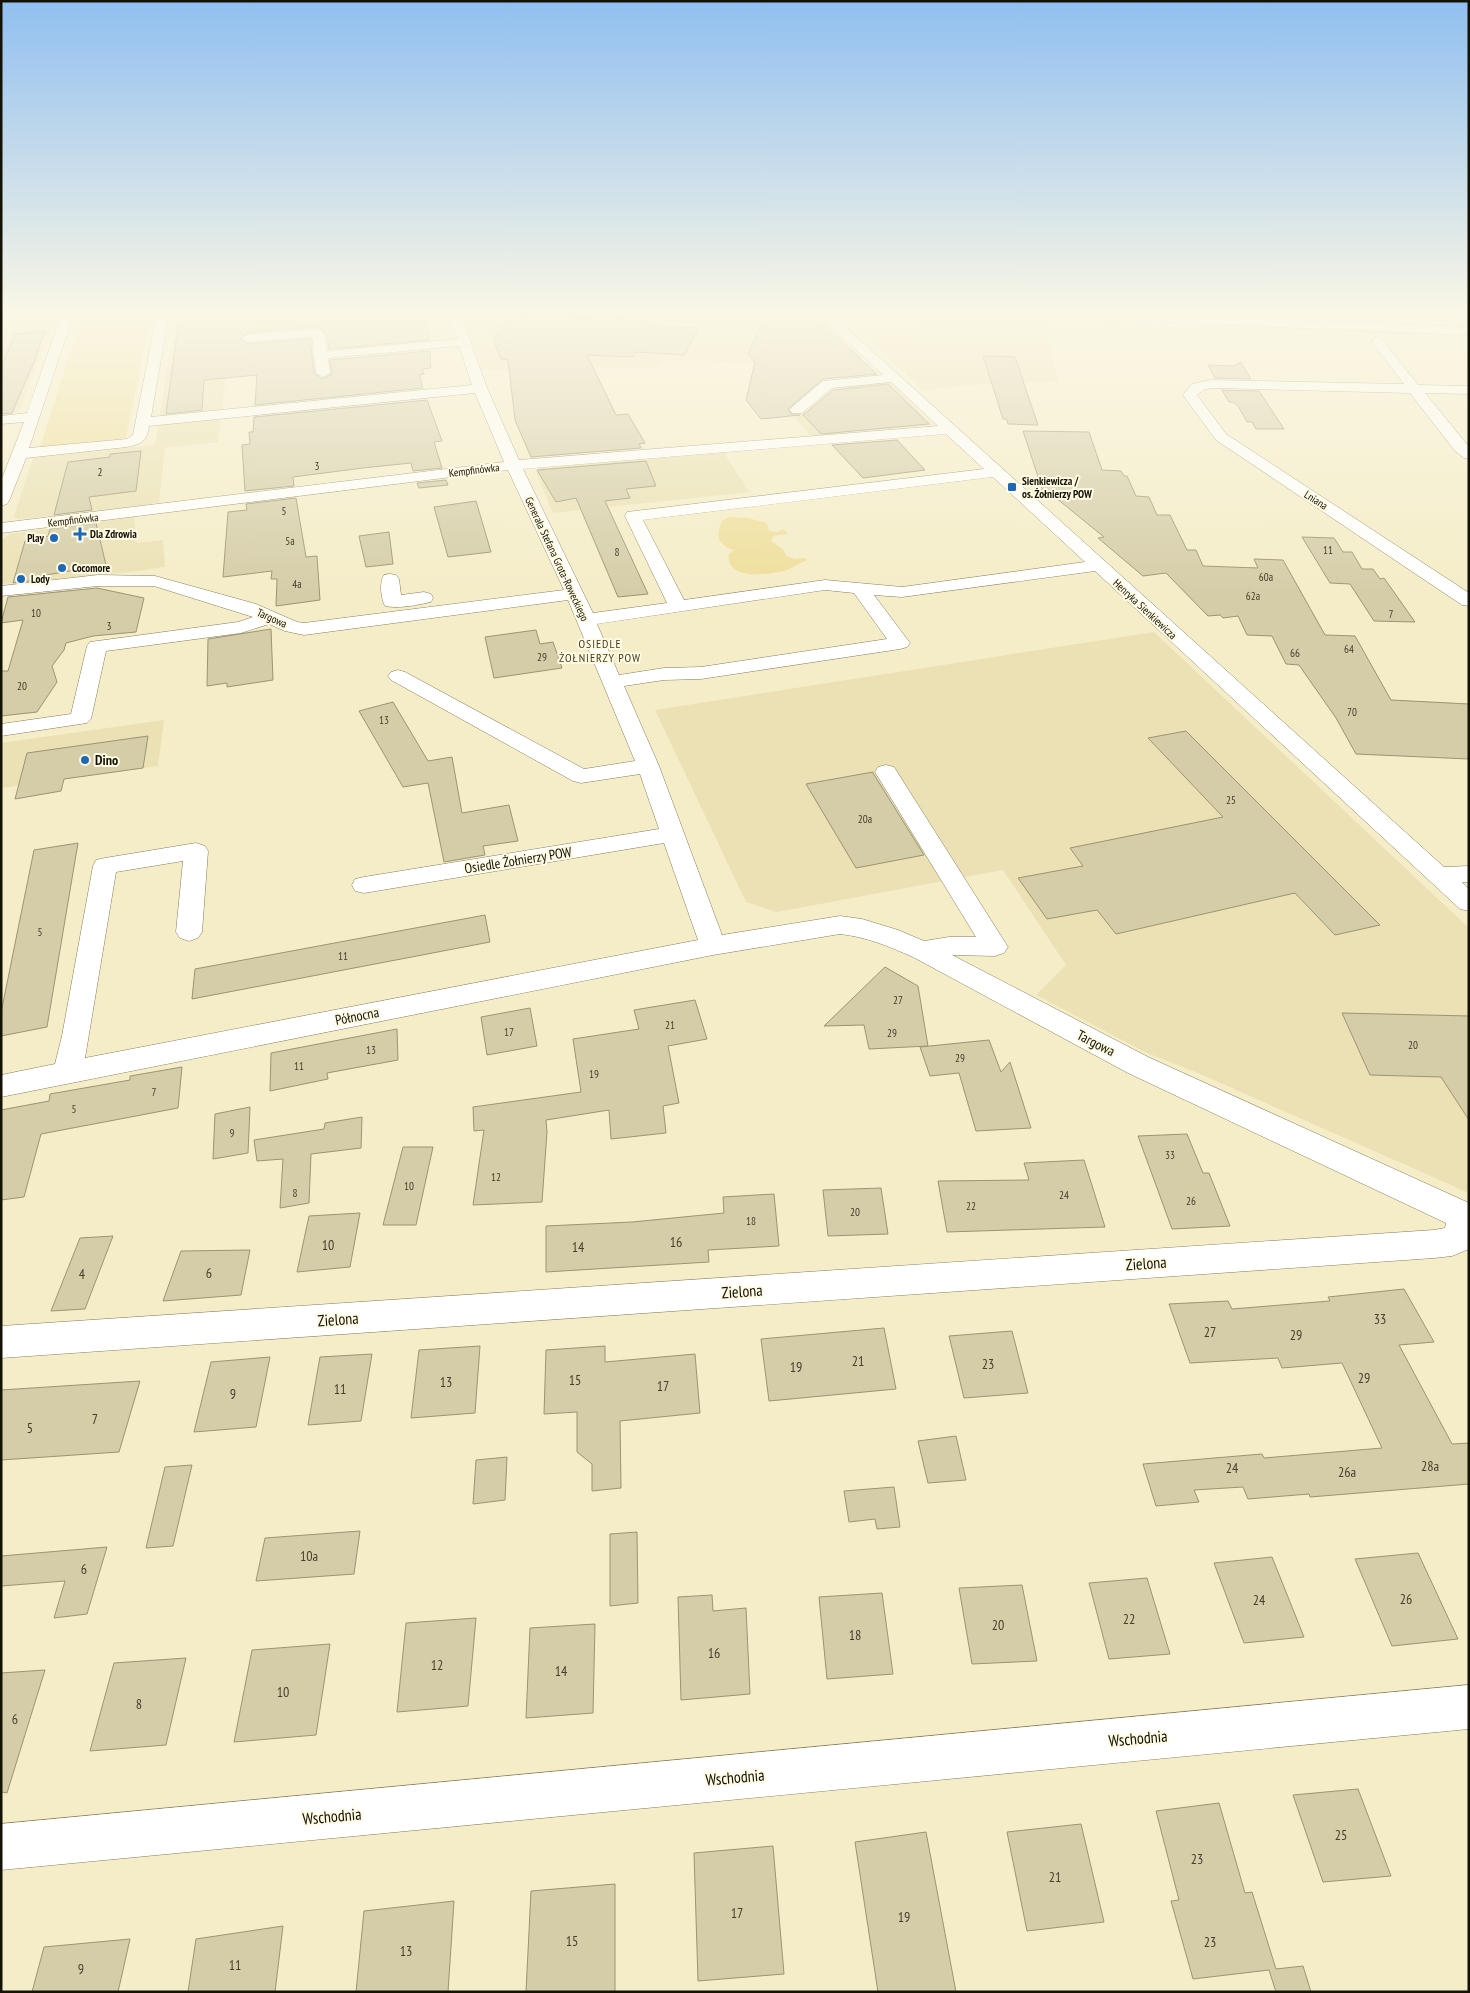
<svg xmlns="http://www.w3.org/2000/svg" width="1470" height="1993" font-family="'PT Sans Narrow',sans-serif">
	<rect width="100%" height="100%" fill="#f5edc8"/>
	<!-- built -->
	<g fill="#ebe1b4">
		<polygon points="1,313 57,313 20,409 15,413 1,416"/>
		<polygon points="176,313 430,313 329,321 329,331 237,337 229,349 218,442 165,448 159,502 141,506 18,519 14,516 33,458 155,445"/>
		<polygon points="462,313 813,313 863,357 789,364 665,360 661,367 482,370"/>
		<polygon points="936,318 1044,322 1058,381 983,384 923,390 865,336 920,337 920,323"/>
		<polygon points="889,381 933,425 810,436 792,413 861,406 843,386"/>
		<polygon points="724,453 749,492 553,513 536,472 540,468 548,467"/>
		<polygon points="134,517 137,543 163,540 165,567 130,572 1,584 1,541 10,534"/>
		<polygon points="1154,632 1469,928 1469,1193 1198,1073 1147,1053 1036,995 1066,965 1003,870 777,912 746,902 655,710"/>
		<polygon points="164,720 158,766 1,788 1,743"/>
	</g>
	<!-- green -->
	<g fill="#efdf9c">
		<polygon points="83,313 152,313 126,437 118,440 40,447"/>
		<path d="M729,517l19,1 19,5 2,8 8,1 7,-3 4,5 -15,2 -2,5 12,8 3,7 9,3 10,-1 2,3c-8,1 -12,6 -20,9 -16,5 -62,11 -58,-16l5,-4c-16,-5 -19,-13 -12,-29z"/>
	</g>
	<!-- building -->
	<g fill="#d5cda8" stroke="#9c9472">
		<polygon points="180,313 348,313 348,315 424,313 429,340 329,349 326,333 318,327 248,332 240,339 248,344 310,339 314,373 322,379 332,374 330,360 430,351 431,368 422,369 424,374 419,375 423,388 255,405 257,375 204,380 202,410 166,414"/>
		<polygon points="766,313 811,313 877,374 823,379 788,409 792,415 800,415 761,419 746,400 755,362 748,354"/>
		<polygon points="511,316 653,320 650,326 698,328 685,355 636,352 633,357 587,355 616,415 628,414 645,443 639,444 641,448 531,457 515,420 508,360 501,359 493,339"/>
		<polygon points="45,331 34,362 12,413 1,414 1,367 15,334"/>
		<polygon points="983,356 1015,357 1038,425 1008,424 1007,419 1003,419"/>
		<polygon points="1241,362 1251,379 1215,378 1208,365 1235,366"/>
		<polygon points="888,384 929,424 821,434 803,415 833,390"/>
		<polygon points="1222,390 1259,391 1284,429 1256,429 1252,422 1247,422 1238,406 1233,402 1229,402"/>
		<polygon points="427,400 442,441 434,442 442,468 413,471 411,463 363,468 293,477 294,486 245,491 242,445 250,444 249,432 253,432 254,417"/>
		<polygon points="1023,431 1089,432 1102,470 1121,471 1124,476 1127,476 1136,496 1149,497 1157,515 1170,515 1187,550 1196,550 1203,566 1258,568 1254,559 1283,560 1325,635 1355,636 1391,700 1469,704 1469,759 1356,754 1336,718 1299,665 1286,664 1272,636 1247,635 1238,616 1223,618 1220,615 1208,616 1166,573 1143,576 1098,538 1104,537 1056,498 1045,498"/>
		<polygon points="897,440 925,470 863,478 832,445"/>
		<polygon points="141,451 136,491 89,497 92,510 54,515 68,462 110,457 110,454"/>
		<polygon points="646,461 656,486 626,489 630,498 605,501 648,594 618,597 576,498 556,502 537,470"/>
		<polygon points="446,480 448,485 419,488 417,483"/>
		<polygon points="296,498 306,557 317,556 320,600 276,606 277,579 271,579 272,571 223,577 228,512 247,510 246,504"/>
		<polygon points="476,501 491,552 448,557 434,507"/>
		<polygon points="96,523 106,565 40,576 52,578 13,583 25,541 44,538 48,536 50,529"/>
		<polygon points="389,532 393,564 366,567 359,536"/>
		<polygon points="1302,537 1334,538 1343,552 1352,552 1362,569 1373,569 1380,579 1384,578 1415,622 1374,621 1350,584 1330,583"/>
		<polygon points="97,588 144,598 136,632 93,636 66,643 64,650 52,666 57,682 37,712 1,716 1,671 8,671 23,620 1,623 8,597"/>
		<polygon points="271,629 273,680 227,687 227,683 207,686 208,639"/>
		<polygon points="536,630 540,644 553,642 562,668 494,678 485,637"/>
		<polygon points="393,702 428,761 452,757 462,813 509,805 518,841 483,846 485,855 444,862 428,783 403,787 359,711"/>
		<polygon points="1186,731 1380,925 1335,935 1295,893 1116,934 1097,910 1047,919 1018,878 1083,866 1070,848 1223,817 1148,738"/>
		<polygon points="148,736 143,768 64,779 61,791 15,799 27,753"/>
		<polygon points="873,772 873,773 924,855 856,868 806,784"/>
		<polygon points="78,843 47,1027 1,1036 1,1013 34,850"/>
		<polygon points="485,915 490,942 192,999 195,969"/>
		<polygon points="885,967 918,986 928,1046 869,1049 864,1025 824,1026"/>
		<polygon points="695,1000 707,1039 668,1046 679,1103 663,1106 666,1133 611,1139 609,1110 546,1120 547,1132 542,1202 473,1205 484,1130 474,1131 473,1107 581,1092 573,1039 639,1029 634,1010"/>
		<polygon points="530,1008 537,1046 487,1055 481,1017"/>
		<polygon points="1342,1013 1469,1016 1469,1120 1441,1077 1370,1075"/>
		<polygon points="397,1029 398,1060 327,1073 328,1079 270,1091 271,1053"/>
		<polygon points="989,1040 1001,1072 1010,1062 1031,1128 976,1131 959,1073 930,1076 920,1047"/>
		<polygon points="182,1067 178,1108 41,1134 24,1197 1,1200 1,1110 49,1101 50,1094 130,1080 130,1076"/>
		<polygon points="250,1107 248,1153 213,1159 215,1114"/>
		<polygon points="362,1117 361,1148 311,1154 309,1203 280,1208 283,1159 257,1161 254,1140 324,1129 325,1123"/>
		<polygon points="1187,1134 1203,1173 1209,1173 1230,1226 1172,1229 1138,1136"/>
		<polygon points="403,1147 433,1147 416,1225 383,1225"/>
		<polygon points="1084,1160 1105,1227 947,1232 938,1181 1029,1180 1024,1163"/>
		<polygon points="881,1188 888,1234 828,1236 823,1190"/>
		<polygon points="774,1194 779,1246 708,1250 709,1262 546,1272 546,1226 632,1222 724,1213 723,1197"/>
		<polygon points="360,1213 350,1267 297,1272 309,1216"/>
		<polygon points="113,1236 85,1309 51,1311 80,1238"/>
		<polygon points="250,1250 241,1295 163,1301 181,1251"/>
		<polygon points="1404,1289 1434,1342 1399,1345 1452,1444 1469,1443 1469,1484 1310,1497 1309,1494 1248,1499 1243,1487 1194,1490 1199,1502 1156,1506 1143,1464 1262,1454 1264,1458 1382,1448 1342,1363 1282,1368 1278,1358 1190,1363 1169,1304 1228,1301 1232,1309 1330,1301 1328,1297"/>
		<polygon points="884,1328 896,1389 769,1401 761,1339"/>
		<polygon points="1012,1331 1028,1393 964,1398 949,1336"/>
		<polygon points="480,1346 475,1413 411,1418 419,1350"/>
		<polygon points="605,1346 605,1362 695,1354 700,1413 620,1421 621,1488 592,1491 592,1464 577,1452 577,1412 544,1414 546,1350"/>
		<polygon points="372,1354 361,1421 308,1425 320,1357"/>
		<polygon points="270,1357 256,1427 194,1432 211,1362"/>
		<polygon points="140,1381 119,1452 1,1460 1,1390"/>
		<polygon points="956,1436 966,1480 928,1483 918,1441"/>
		<polygon points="507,1457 505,1500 473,1504 476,1460"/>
		<polygon points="192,1465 173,1546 146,1548 165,1467"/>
		<polygon points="894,1487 900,1527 877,1529 875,1519 849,1522 844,1491"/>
		<polygon points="360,1531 354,1574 256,1581 265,1538"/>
		<polygon points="637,1532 638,1603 610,1606 610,1534"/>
		<polygon points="107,1547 87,1614 54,1618 65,1581 1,1586 1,1556"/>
		<polygon points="1418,1553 1458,1639 1392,1646 1355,1559"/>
		<polygon points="1272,1557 1304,1637 1244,1643 1214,1563"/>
		<polygon points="1147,1578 1170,1654 1109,1659 1089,1583"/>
		<polygon points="1022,1585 1037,1661 972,1664 959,1588"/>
		<polygon points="882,1593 893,1674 827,1679 819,1597"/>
		<polygon points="712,1595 713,1611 746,1608 750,1694 681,1700 678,1597"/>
		<polygon points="476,1618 468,1706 397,1712 406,1623"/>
		<polygon points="595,1624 593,1713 526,1718 530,1628"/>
		<polygon points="330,1644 316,1735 234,1742 252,1650"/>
		<polygon points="186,1658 166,1745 90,1751 114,1663"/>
		<polygon points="45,1670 7,1793 1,1792 1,1673"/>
		<polygon points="1358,1789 1391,1876 1323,1882 1293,1795"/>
		<polygon points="1219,1803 1245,1893 1252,1892 1276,1969 1303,1966 1311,1992 1276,1992 1269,1970 1193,1979 1171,1901 1179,1900 1156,1811"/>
		<polygon points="1081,1824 1104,1922 1027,1931 1007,1832"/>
		<polygon points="926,1832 956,1992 878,1992 855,1842"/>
		<polygon points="773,1846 784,1974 698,1981 694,1853"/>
		<polygon points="615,1884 615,1992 526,1992 531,1891"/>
		<polygon points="454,1901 448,1992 356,1992 364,1911"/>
		<polygon points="283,1926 275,1992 188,1992 196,1939"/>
		<polygon points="130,1939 118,1992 32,1992 44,1947"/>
	</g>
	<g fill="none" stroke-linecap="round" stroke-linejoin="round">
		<defs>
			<g id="minor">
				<path d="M62,313h12l-45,135 98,-9 6,-4 24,-122h12l-18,104 321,-32 -13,-39 -131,12 2,15 -7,4 -7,-4 -4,-36 -64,5 -6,-4 6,-4 70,-5 6,4 3,18 130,-12 -9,-26h12l27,75 32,72 419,-34 -47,-44 -59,6 -30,25h-10l-2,-3 2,-3 31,-26 60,-6 -66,-62h13l614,554 25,-1v16h-7l7,7v22l-9,-2 -365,-338 -193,26 -28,-2 36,48 -3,4 -7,2 -199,30 -37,1 -40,6 35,80 63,169 118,-19 22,3 36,11 26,11 25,-4h27l-101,-165 3,-5 8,-2 8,2 114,180 -4,6 -9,3 -43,-1 196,102 321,146v46l-17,7 -18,2 -1433,100v-32l1433,-96 11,-2 1,-5 -318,-150 -215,-116c-25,-11 -46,-20 -73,-23l-127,21 -712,142v-22l54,-11 7,-28 31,-170 3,-6 9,-2 91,-15 9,3 3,5 -6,81 -4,6 -9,3 -9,-3 -4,-6 7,-71 -67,11 -31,186 613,-118 -34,-97 -300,50 -9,-2 -3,-6 3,-6 9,-2 295,-48 -19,-55 -59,9 -8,-2 -182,-101 -3,-4 3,-4 7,-2 7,2 179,97 51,-8 -67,-161 -264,35 -19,-4 -16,-7 -28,9 -135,18 -15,68 -4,4 -86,13v-12l70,-10 16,-68 3,-4 148,-20 15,-5 -99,-31h-56l-97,10v-10l97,-11 57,1 101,28 41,18 7,1 260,-33 -56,-120 -507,63v-10l503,-61 -29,-69 -326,33c-2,15 -7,18 -22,21l-101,11 -17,43 -2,3 -6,2v-25l23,-59 -23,2v-8l26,-3zM946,434l38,35 -357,43 -2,4 42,87 -74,10 -70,-144zM993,477l92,85 -183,25 -77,-7 -141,20 -41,-80zM825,590l29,3 33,46 -186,28 -37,1 -45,7 -22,-51z"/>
				<polygon points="1377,337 1381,338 1418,385 1469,386 1469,394 1425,393 1469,447 1469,459 1464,458 1455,451 1410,393 1215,388 1205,389 1197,395 1226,434 1469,593 1469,606 1462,605 1216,440 1183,395 1192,384 1211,380 1404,384 1371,341"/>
				<path d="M390,574l6,1 3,4 2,16 23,-3 7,2 2,4 -2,4c-14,3 -32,7 -46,4 -4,-7 -6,-24 -1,-31z"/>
				<polygon points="1469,1685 1469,1729 1,1870 1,1824"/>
			</g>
			<polygon id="major" points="930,313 1107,313 1469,327 1469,335 1038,317 936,317"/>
		</defs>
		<!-- minor casing -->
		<use href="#minor" stroke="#857d5b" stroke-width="1"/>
		<!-- major casing -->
		<use href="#major" stroke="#857d5b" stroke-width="1"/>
		<!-- minor -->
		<use href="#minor" fill="#fff" fill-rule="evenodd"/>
		<!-- major -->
		<use href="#major" fill="#fff" fill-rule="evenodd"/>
	</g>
	<!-- sky -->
	<linearGradient id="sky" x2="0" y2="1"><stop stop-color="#90bff0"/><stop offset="0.53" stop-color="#faf7e6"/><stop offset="1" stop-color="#faf7e6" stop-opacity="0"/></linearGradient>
	<rect width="1470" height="592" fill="url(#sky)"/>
	<!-- markers -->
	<g fill="#1d69b8" stroke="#fffae3" stroke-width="2">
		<rect x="1007" y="482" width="10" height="10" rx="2.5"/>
		<path d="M77.5 526.5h5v5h5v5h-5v5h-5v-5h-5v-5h5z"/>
		<circle cx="54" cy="538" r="5"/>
		<circle cx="62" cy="568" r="5"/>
		<circle cx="21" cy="579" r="5"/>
		<circle cx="85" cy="760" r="5"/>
	</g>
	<g text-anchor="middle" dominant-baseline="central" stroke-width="4" stroke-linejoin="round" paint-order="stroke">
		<!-- number labels -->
		<g font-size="11" fill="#44402e">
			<text x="317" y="466">3</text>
			<text x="100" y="472">2</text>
			<text x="284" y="511">5</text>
			<text x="290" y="541">5a</text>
			<text x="1328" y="550">11</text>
			<text x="617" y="552">8</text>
			<text x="1266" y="577">60a</text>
			<text x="297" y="584">4a</text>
			<text x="1253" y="596">62a</text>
			<text x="36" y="613">10</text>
			<text x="1391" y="614">7</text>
			<text x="109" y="626">3</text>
			<text x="1349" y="649">64</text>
			<text x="1295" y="653">66</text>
			<text x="542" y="657">29</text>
			<text x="22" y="686">20</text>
			<text x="1352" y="712">70</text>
			<text x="384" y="720">13</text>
			<text x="1231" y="800">25</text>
			<text x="865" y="819">20a</text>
			<text x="40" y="932">5</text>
			<text x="343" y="956">11</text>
			<text x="898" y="1000">27</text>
			<text x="670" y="1025">21</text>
			<text x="509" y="1032">17</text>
			<text x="892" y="1033">29</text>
			<text x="1413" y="1045">20</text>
			<text x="371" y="1050">13</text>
			<text x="960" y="1058">29</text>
			<text x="299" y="1066">11</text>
			<text x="594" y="1074">19</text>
			<text x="154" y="1092">7</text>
			<text x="74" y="1109">5</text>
			<text x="232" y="1133">9</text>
			<text x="1170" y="1155">33</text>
			<text x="496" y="1177">12</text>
			<text x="409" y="1186">10</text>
			<text x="295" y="1193">8</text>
			<text x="1064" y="1195">24</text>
			<text x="1191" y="1201">26</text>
			<text x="971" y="1206">22</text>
			<text x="855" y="1212">20</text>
			<text x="751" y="1221">18</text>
		</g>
		<!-- far-street labels -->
		<g font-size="11" fill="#141105" stroke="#fffae3">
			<text transform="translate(474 470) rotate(-7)">Kempfinówka</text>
			<text transform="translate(1316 500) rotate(33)">Lniana</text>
			<text transform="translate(73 520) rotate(-7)">Kempfinówka</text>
			<text transform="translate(557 559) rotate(65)">Generała Stefana Grota-Roweckiego</text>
			<text transform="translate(1145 609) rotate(43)">Henryka Sienkiewicza</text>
			<text transform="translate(272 618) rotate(24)">Targowa</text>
		</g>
		<!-- far-poi labels -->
		<g font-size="11" font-weight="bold" fill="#141105" stroke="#fffae3" text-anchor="start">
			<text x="1022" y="481">Sienkiewicza /<tspan x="1022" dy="13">os. Żołnierzy POW</tspan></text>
			<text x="90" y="534">Dla Zdrowia</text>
			<text x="44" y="538" text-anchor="end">Play</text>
			<text x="72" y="568">Cocomore</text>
			<text x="31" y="579">Lody</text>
		</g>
		<!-- far-neighbourhood labels -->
		<g font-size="12" letter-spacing="1" fill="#443c1d" stroke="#fffae3">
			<text x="600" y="643">OSIEDLE<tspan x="600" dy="14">ŻOŁNIERZY POW</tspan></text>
		</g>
		<!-- poi labels -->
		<g font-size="14" font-weight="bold" fill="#141105" stroke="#fffae3" text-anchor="start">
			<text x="95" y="760">Dino</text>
		</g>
		<!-- street labels -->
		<g font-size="14" fill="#141105" stroke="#fffae3">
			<text transform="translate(518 860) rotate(-9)">Osiedle Żołnierzy POW</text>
			<text transform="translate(357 1016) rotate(-11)">Północna</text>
			<text transform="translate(1096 1043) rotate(27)">Targowa</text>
		</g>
		<!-- near-number labels -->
		<g font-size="14" fill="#44402e">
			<text x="676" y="1242">16</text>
			<text x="328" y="1245">10</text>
			<text x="578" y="1247">14</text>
			<text x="209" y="1273">6</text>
			<text x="82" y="1274">4</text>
			<text x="1380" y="1319">33</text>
			<text x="1210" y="1332">27</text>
			<text x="1296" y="1335">29</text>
			<text x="858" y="1361">21</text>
			<text x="988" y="1364">23</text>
			<text x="796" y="1367">19</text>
			<text x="1364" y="1378">29</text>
			<text x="575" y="1380">15</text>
			<text x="446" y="1382">13</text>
			<text x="663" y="1386">17</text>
			<text x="340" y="1389">11</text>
			<text x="233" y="1394">9</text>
			<text x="95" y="1419">7</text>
			<text x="30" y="1428">5</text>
			<text x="1430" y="1466">28a</text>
			<text x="1232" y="1468">24</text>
			<text x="1347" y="1472">26a</text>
			<text x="309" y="1556">10a</text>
			<text x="84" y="1569">6</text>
			<text x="1406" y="1599">26</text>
			<text x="1259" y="1600">24</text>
			<text x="1129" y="1619">22</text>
			<text x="998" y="1625">20</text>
			<text x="855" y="1635">18</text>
			<text x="714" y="1653">16</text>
			<text x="437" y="1665">12</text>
			<text x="561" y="1671">14</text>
			<text x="283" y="1692">10</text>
			<text x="139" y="1704">8</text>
			<text x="15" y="1719">6</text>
			<text x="1341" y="1835">25</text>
			<text x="1197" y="1859">23</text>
			<text x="1055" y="1877">21</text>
			<text x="737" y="1913">17</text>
			<text x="904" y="1917">19</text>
			<text x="572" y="1941">15</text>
			<text x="1210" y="1942">23</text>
			<text x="406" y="1951">13</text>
			<text x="235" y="1965">11</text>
			<text x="81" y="1969">9</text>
		</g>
		<!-- near-street labels -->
		<g font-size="16" fill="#141105" stroke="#fffae3">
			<text transform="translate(1146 1263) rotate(-4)">Zielona</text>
			<text transform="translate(742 1291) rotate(-4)">Zielona</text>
			<text transform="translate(338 1319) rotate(-4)">Zielona</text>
			<text transform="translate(1138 1738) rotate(-5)">Wschodnia</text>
			<text transform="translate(735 1777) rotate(-5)">Wschodnia</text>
			<text transform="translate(332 1816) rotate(-5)">Wschodnia</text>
		</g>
	</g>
	<!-- border -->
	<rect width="1470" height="1993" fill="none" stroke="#141105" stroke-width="5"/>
</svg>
